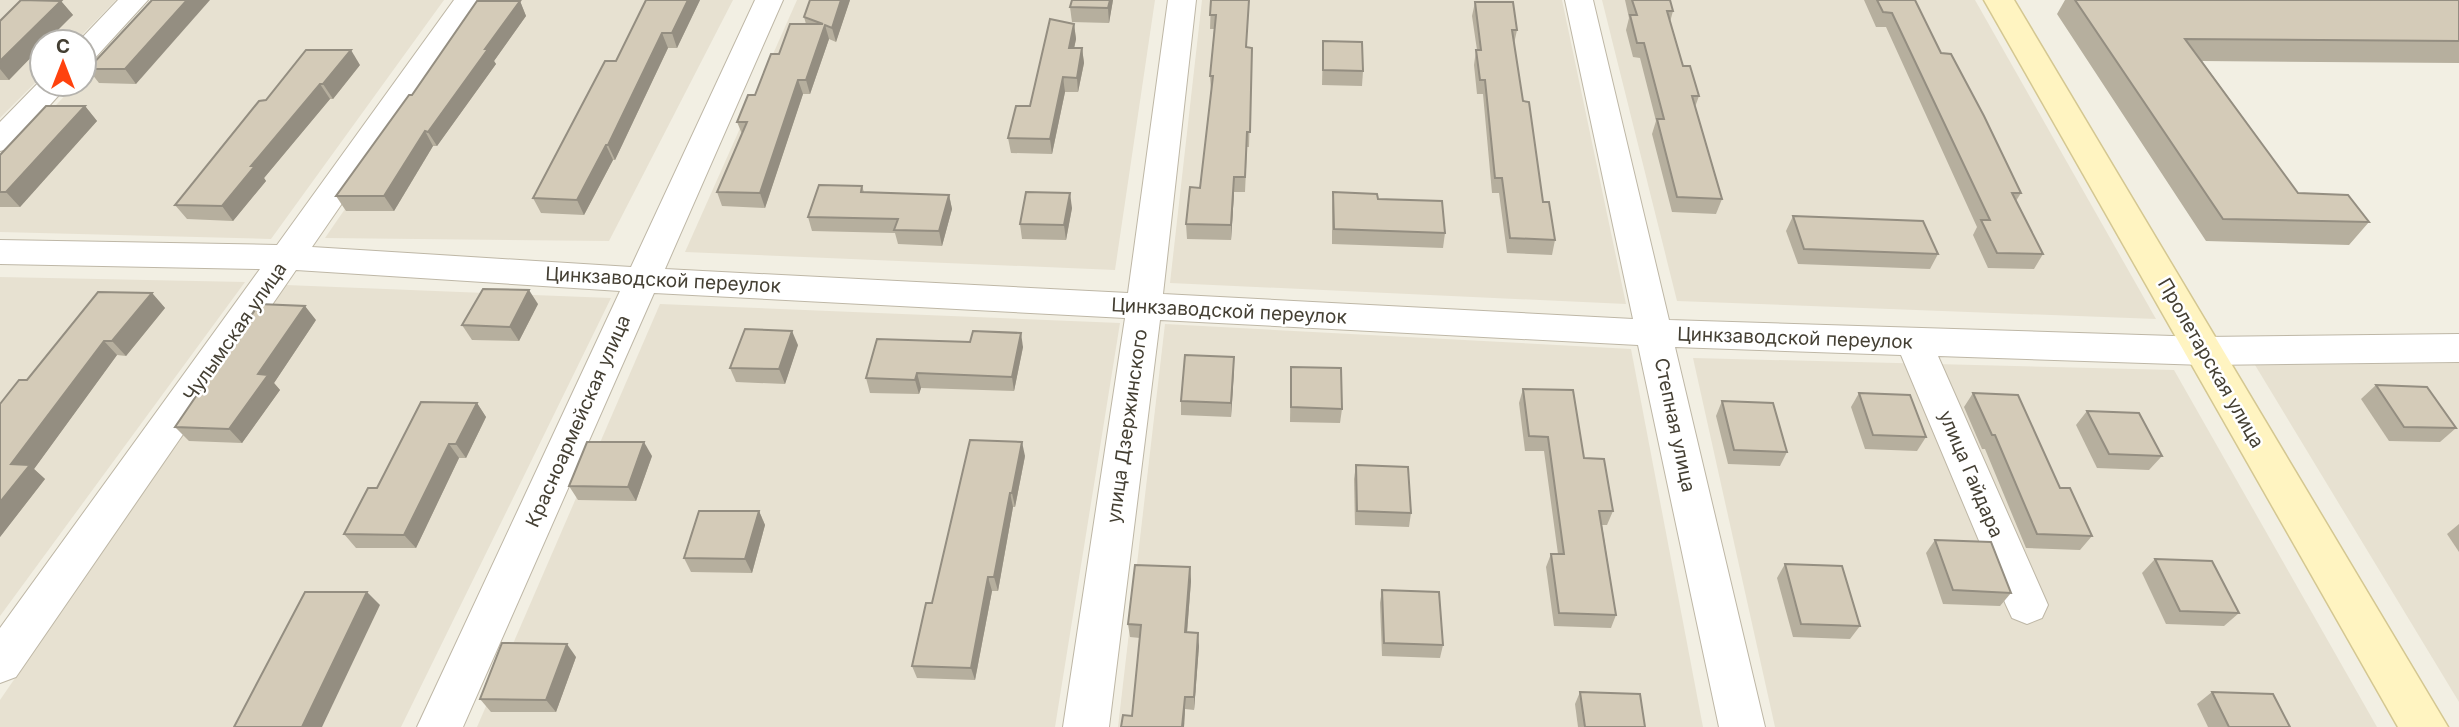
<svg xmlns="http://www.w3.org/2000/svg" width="2459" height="727" font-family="Inter,sans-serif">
	<rect width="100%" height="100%" fill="#f2efe3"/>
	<!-- residential -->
	<g fill="#e7e1d1">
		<polygon points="0,0 116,0 75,42 42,42 42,76 0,118"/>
		<polygon points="156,0 444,0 271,239 0,232 0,164 76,84 84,84 84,75"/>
		<polygon points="489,0 733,0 609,241 325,238"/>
		<polygon points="797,0 1155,0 1115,270 685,252"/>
		<polygon points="1202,0 1562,0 1626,304 1170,283"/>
		<polygon points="1602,0 1975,0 2156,319 1677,301"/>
		<polygon points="0,277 245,282 0,616"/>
		<polygon points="286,285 611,298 401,727 0,727 0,700"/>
		<polygon points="660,304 1120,323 1055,727 477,727"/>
		<polygon points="1165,324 1631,349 1703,727 1118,727"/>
		<polygon points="1693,358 2174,370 2377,727 1775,727"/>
		<polygon points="2459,363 2459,702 2255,365"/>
	</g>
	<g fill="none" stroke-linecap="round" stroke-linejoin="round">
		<defs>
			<g id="street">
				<polygon points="118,0 148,0 94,59 84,62 84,42 78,42"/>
				<polygon points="454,0 482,0 312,247 631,267 755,0 783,0 665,269 1128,293 1168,0 1196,0 1163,294 1633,319 1565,0 1593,0 1669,320 2204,337 2459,334 2459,362 2204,365 1938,356 2048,605 2042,618 2027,624 2012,618 2006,605 1901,355 1675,347 1765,727 1719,727 1638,345 1160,320 1109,727 1063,727 1125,318 654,293 463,727 417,727 620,291 296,270 16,677 0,683 0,628 260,269 0,264 0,240 277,245"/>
				<polygon points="42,79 42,84 69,84 11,148 0,151 0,122"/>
			</g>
			<polygon id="secondary" points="1984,0 2014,0 2448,727 2398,727"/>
		</defs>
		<!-- street casing -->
		<use href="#street" stroke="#beb7a6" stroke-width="2"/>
		<!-- secondary casing -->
		<use href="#secondary" stroke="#d4c791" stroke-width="3"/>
		<!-- street -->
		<use href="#street" fill="#fff" fill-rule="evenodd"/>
		<!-- secondary -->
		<use href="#secondary" fill="#fff4c1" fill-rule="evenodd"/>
	</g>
	<!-- wall -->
	<g fill="#b6af9e">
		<polygon points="152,0 136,84 99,83 88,69"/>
		<polygon points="646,0 700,0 677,48 668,48 615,160 613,160 584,215 541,213 533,198 616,61"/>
		<polygon points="850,0 836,42 829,39 810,94 803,94 765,208 722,206 717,192 742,134 737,122 755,95 779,54 806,24 804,17"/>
		<polygon points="1113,0 1109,23 1072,22 1070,7"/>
		<polygon points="1211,0 1247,47 1252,48 1249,147 1247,147 1245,192 1234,192 1231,240 1187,239 1186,224 1200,188 1211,90 1210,76 1214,29 1210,29"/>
		<polygon points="1625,0 1670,0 1673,11 1670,22 1683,66 1699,96 1695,107 1722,199 1716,214 1672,212 1652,134 1656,121 1640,58 1633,57 1626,30 1629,18"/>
		<polygon points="1864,0 1915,0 1941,53 2021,193 2016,201 2043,254 2034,269 1988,268 1973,235 1977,227 1886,27 1876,27"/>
		<polygon points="2065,0 2459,0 2459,63 2202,61 2298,193 2369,222 2349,245 2206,241 2057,14"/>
		<polygon points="61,1 73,15 42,42 42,46 9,80 0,80 0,21"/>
		<polygon points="520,1 526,16 494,61 496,64 437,146 433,146 394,211 346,211 336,196 412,95"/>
		<polygon points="1475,2 1517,30 1514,44 1523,101 1543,202 1555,240 1552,255 1507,253 1499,193 1492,193 1483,94 1477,94 1474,65 1476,50 1477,50 1472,16"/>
		<polygon points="1074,24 1076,39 1074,48 1082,48 1084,63 1078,92 1065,92 1052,154 1011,153 1008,138 1030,106"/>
		<polygon points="1323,41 1363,71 1362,86 1322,85"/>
		<polygon points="360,65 333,99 330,99 264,178 266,181 233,221 187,219 175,205 266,100"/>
		<polygon points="85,106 97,121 20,207 0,207 0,155"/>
		<polygon points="862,186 864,192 949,195 952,209 942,246 898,244 895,233 812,231 808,217"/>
		<polygon points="1333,192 1445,233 1443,248 1332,244 1332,207"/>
		<polygon points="1072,208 1066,240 1022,239 1020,224"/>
		<polygon points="1793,216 1938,254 1930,269 1798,264 1786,231"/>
		<polygon points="152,293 165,308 126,356 117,355 34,469 45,479 0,537 27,380"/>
		<polygon points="538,304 519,341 472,340 462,325"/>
		<polygon points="316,320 274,383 280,390 242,443 189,441 175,427"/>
		<polygon points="970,342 1023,347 1014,391 921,388 919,394 870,393 866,378"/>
		<polygon points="798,345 785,384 736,382 730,368"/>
		<polygon points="1234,357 1231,417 1181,415 1181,401"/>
		<polygon points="1291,367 1342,409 1340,423 1290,422"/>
		<polygon points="2376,385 2456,428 2440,442 2389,441 2361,399"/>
		<polygon points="1523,389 1584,458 1613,511 1607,525 1602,525 1616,615 1611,628 1554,626 1546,567 1551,554 1558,554 1544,451 1525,451 1519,403"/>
		<polygon points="1859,393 1926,437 1917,451 1865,449 1851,407"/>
		<polygon points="1973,393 2060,488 2092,536 2080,550 2026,548 1985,449 1982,449 1964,407"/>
		<polygon points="1722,401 1787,452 1780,466 1728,464 1716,416"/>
		<polygon points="477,403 486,417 466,458 459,458 416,548 356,548 344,534 377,488"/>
		<polygon points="2087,411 2162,456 2149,470 2097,468 2076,425"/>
		<polygon points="652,456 636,501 578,500 569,486"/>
		<polygon points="1025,456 1015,507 1013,507 998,591 992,591 975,680 917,678 912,666 932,603"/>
		<polygon points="1356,465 1411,513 1409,527 1355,525 1354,479"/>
		<polygon points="759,511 765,525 752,573 691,572 684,558"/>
		<polygon points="2459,524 2459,552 2447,534"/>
		<polygon points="1935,540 2011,593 2000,606 1943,604 1926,553"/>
		<polygon points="2155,559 2239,613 2224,626 2166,624 2142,573"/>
		<polygon points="1785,564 1860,626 1850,639 1793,637 1777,578"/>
		<polygon points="1190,567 1191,581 1187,632 1199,646 1194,710 1185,709 1184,727 1121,727 1132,716 1140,638 1130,637 1128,624"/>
		<polygon points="1382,590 1443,645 1440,658 1382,656 1380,603"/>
		<polygon points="576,657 556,712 491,712 480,699"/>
		<polygon points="1580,692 1645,727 1578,727 1575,704"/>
		<polygon points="2212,692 2290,727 2208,727 2197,704"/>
	</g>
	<!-- shaded-wall -->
	<g fill="#948e81">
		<polygon points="187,0 210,0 136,84 125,69"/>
		<polygon points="688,0 700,0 677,48 672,33"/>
		<polygon points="841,0 850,0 836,42 832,28"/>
		<polygon points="1110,0 1113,0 1109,23 1108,8"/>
		<polygon points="61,1 73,15 46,42 42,42 42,46 9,80 0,69 0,61"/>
		<polygon points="520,1 526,16 494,61 496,64 437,146 428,132 485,49"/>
		<polygon points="1074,24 1076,39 1071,63 1069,48"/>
		<polygon points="825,25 829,39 810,94 806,80"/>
		<polygon points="662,33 668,48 615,160 608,145"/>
		<polygon points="1082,48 1084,63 1078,92 1077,78"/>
		<polygon points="351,50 360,65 333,99 323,84"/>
		<polygon points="1063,77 1065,92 1052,154 1050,139"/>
		<polygon points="798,80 803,94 765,208 760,193"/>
		<polygon points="320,84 330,99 264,178 266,181 233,221 222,206 251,166"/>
		<polygon points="85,106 97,121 20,207 6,192"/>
		<polygon points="425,131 433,146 394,211 384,196"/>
		<polygon points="606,145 613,160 584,215 577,200"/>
		<polygon points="1234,177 1234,192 1231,240 1231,225"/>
		<polygon points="1070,193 1072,208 1066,240 1064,225"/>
		<polygon points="949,195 952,209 942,246 939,231"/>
		<polygon points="529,290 538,304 519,341 510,327"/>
		<polygon points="152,293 165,308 126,356 112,341"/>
		<polygon points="305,306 316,320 274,383 280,390 242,443 229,429 258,374"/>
		<polygon points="792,331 798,345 785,384 779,369"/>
		<polygon points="1021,333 1023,347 1014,391 1012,377"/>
		<polygon points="104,341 117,355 34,469 45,479 0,537 0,502 11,464"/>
		<polygon points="1234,357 1234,371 1231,417 1231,403"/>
		<polygon points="917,373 921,388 919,394 915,380"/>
		<polygon points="477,403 486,417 466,458 456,444"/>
		<polygon points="644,442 652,456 636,501 628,487"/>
		<polygon points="1022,442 1025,456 1015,507 1012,493"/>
		<polygon points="449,444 459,458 416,548 404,535"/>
		<polygon points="1010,493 1013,507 998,591 994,577"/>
		<polygon points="759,511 765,525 752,573 745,559"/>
		<polygon points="1190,567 1191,581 1186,645 1185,632"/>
		<polygon points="988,577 992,591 975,680 971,668"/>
		<polygon points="367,592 380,605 322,727 302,727"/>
		<polygon points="1198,633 1199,646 1194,710 1194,697"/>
		<polygon points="567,644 576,657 556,712 546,700"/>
		<polygon points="1185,697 1185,709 1184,727 1182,727"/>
	</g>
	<!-- building -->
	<g fill="#d4cbb8" stroke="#948e81" stroke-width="2">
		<polygon points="21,0 61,1 0,61 0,21"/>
		<polygon points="152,0 187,0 125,69 88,69"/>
		<polygon points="646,0 688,0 672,33 662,33 608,145 606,145 577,200 533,198 605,61 616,61"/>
		<polygon points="810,0 841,0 832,28 825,25 806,80 798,80 760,193 717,192 747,122 737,122 748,95 755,95 771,54 779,54 790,24 823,24 804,17"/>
		<polygon points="1072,0 1110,0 1108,8 1070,7"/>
		<polygon points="1211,0 1249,0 1246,47 1252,48 1250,132 1247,132 1245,177 1234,177 1231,225 1186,224 1190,187 1200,188 1213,76 1210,76 1216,15 1210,15"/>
		<polygon points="1632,0 1670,0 1673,11 1667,11 1683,66 1690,66 1699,96 1692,96 1722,199 1677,197 1657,119 1664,119 1644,43 1637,43 1630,15 1637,15"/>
		<polygon points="1877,0 1915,0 1941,53 1951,54 1984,116 2021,193 2012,193 2043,254 1997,253 1981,220 1990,220 1892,13 1883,12"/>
		<polygon points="2075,0 2459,0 2459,41 2185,39 2298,193 2348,195 2369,222 2223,219"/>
		<polygon points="477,1 520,1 485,49 488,49 428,132 425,131 384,196 336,196 409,95 412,95"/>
		<polygon points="1475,2 1513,2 1517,30 1512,30 1523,101 1529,102 1543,202 1549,202 1555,240 1510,238 1502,178 1495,178 1485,80 1480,80 1476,50 1481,50"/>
		<polygon points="1050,19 1074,24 1069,48 1082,48 1077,78 1063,77 1050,139 1008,138 1016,106 1030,106"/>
		<polygon points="1323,41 1362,42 1363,71 1323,70"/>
		<polygon points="306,50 351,50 323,84 320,84 251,166 255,166 222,206 175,205 259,101 266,100"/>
		<polygon points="46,106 85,106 6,192 0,192 0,155"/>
		<polygon points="819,185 862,186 861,192 949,195 939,231 894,230 898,219 808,217"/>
		<polygon points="1026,192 1070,193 1064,225 1020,224"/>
		<polygon points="1333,192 1377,194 1378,199 1442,201 1445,233 1334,229"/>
		<polygon points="1793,216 1923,221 1938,254 1804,249"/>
		<polygon points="483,289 529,290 510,327 462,325"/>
		<polygon points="98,292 152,293 112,341 104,341 11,464 30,465 0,502 0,404 19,380 27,380"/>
		<polygon points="259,304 305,306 258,374 268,375 229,429 175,427"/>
		<polygon points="745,329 792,331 779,369 730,368"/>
		<polygon points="973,331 1021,333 1012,377 917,373 915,380 866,378 877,339 970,342"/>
		<polygon points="1185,355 1234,357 1231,403 1181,401"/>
		<polygon points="1291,367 1341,368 1342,409 1291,407"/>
		<polygon points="2376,385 2427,387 2456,428 2404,427"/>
		<polygon points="1523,389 1573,390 1584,458 1604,459 1613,511 1599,511 1616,615 1559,613 1551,554 1564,554 1548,437 1529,436"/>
		<polygon points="1859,393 1910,395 1926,437 1873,435"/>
		<polygon points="1973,393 2018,395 2060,488 2070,488 2092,536 2037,534 1995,435 1992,435"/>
		<polygon points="1722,401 1773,403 1787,452 1734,450"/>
		<polygon points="421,402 477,403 456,444 449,444 404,535 344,534 368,488 377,488"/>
		<polygon points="2087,411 2139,413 2162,456 2109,454"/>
		<polygon points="970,440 1022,442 1012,493 1010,493 994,577 988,577 971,668 912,666 926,603 932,603"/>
		<polygon points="587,442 644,442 628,487 569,486"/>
		<polygon points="1356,465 1408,467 1411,513 1357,511"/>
		<polygon points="699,511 759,511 745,559 684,558"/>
		<polygon points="1935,540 1991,542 2011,593 1953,590"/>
		<polygon points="2155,559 2212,561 2239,613 2180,611"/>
		<polygon points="1785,564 1842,566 1860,626 1801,624"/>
		<polygon points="1135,565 1190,567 1185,632 1198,633 1194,697 1185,697 1182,727 1121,727 1123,715 1132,716 1141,625 1128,624"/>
		<polygon points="1382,590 1439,592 1443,645 1384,643"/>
		<polygon points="305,592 367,592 302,727 234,727"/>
		<polygon points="502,643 567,644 546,700 480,699"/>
		<polygon points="1580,692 1640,694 1645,727 1585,727"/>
		<polygon points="2212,692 2273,694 2290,727 2229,727"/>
	</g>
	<g text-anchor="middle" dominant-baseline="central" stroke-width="5" stroke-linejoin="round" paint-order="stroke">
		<!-- street labels -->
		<g font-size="19" fill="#443f33" stroke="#fff">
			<text transform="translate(663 280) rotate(3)">Цинкзаводской переулок</text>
			<text transform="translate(1229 311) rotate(3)">Цинкзаводской переулок</text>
			<text transform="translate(235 332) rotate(-55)">Чулымская улица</text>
			<text transform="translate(1795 338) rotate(2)">Цинкзаводской переулок</text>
			<text transform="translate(2211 363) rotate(60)">Пролетарская улица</text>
			<text transform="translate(578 421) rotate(-66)">Красноармейская улица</text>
			<text transform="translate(1675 425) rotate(78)">Степная улица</text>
			<text transform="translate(1127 426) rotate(-82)">улица Дзержинского</text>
			<text transform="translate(1971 474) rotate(67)">улица Гайдара</text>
		</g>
	</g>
	<!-- north arrow -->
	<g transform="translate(63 63)"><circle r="33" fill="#ffffff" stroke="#b4b2ad" stroke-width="2"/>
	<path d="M0-5L12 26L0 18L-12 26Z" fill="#ff420e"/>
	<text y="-10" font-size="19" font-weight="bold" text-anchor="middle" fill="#443f33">С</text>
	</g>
</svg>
